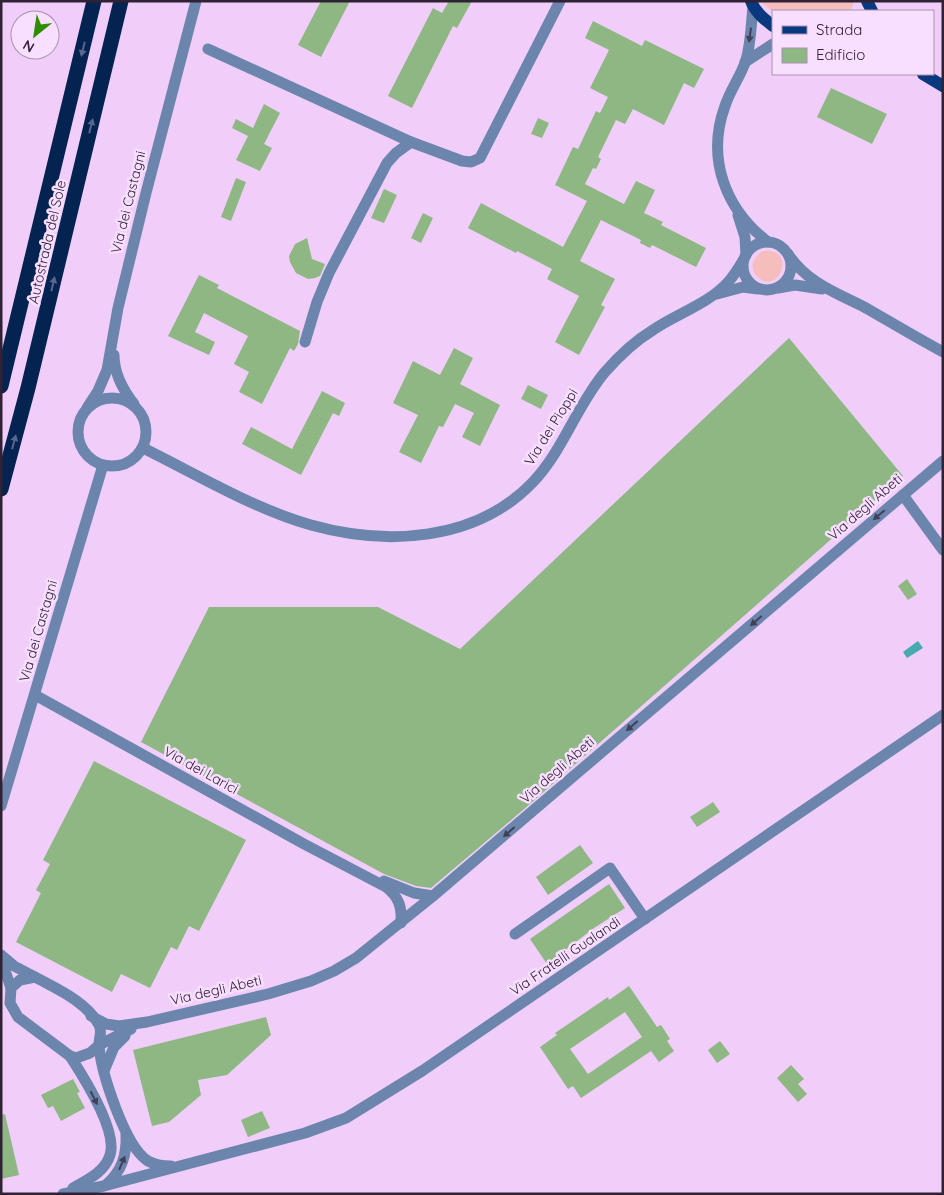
<svg xmlns="http://www.w3.org/2000/svg" width="944" height="1195" font-family="Quicksand,sans-serif">
	<rect width="100%" height="100%" fill="#f0cef9"/>
	<!-- green -->
	<g fill="#f5bebd">
		<polygon points="760,1 854,1 851,11 773,12"/>
		<path d="M763,251c35,-4 16,46 -5,26 -10,-8 -5,-20 5,-26z"/>
	</g>
	<!-- water -->
	<polygon fill="#47aaaf" points="918,641 923,648 907,658 903,652"/>
	<!-- building -->
	<g fill="#8eb784" fill-rule="evenodd">
		<polygon points="321,1 350,1 321,57 298,45"/>
		<polygon points="449,1 472,1 457,28 453,26 412,108 388,96 433,8 442,13"/>
		<polygon points="593,21 642,46 645,40 704,69 694,88 684,83 664,125 633,109 625,124 616,120 598,157 601,159 596,169 593,168 585,184 624,204 636,181 655,190 644,213 663,222 661,225 706,248 696,267 652,245 650,248 640,243 641,240 601,220 580,261 615,279 601,305 605,307 579,355 555,342 579,296 547,279 552,269 517,251 516,253 468,228 481,203 563,247 587,201 555,185 573,147 578,149 596,111 600,113 608,97 590,88 609,50 585,38"/>
		<polygon points="831,88 887,114 872,144 817,117"/>
		<polygon points="264,104 280,113 264,144 272,148 260,171 236,160 248,136 232,128 236,119 253,128"/>
		<polygon points="538,118 549,123 542,138 531,134"/>
		<polygon points="236,178 246,182 231,221 221,217"/>
		<polygon points="384,189 397,195 384,223 371,218"/>
		<polygon points="423,213 433,218 421,243 411,238"/>
		<polygon points="307,238 312,259 325,264 320,276 315,278 308,279 296,273 290,262 289,256 295,244"/>
		<polygon points="199,275 219,285 217,288 300,331 298,344 294,351 290,348 262,404 239,392 249,372 234,364 248,336 204,313 195,332 215,342 209,355 168,336"/>
		<polygon points="789,338 903,476 530,804 431,888 416,886 384,874 141,742 209,607 378,607 460,649"/>
		<polygon points="454,348 473,358 460,384 500,405 480,446 462,437 474,413 455,404 443,427 439,426 421,463 399,452 418,415 393,403 413,361 440,375"/>
		<polygon points="528,385 548,395 541,409 521,399"/>
		<polygon points="322,391 345,403 339,416 333,413 301,475 242,444 251,427 292,449"/>
		<polygon points="907,579 917,594 908,600 898,586"/>
		<polygon points="94,761 246,840 199,931 189,926 177,950 171,947 150,988 121,974 112,992 16,942 41,893 36,890 50,864 43,860"/>
		<polygon points="713,802 720,812 697,827 690,817"/>
		<polygon points="580,845 593,863 548,895 536,877"/>
		<polygon points="609,884 625,908 594,928 547,964 530,939"/>
		<path d="M629,986l28,41 4,-2 9,14 -3,2 7,10 -15,11 -8,-11 -70,47 -8,-12 -5,3 -28,-42 17,-12 -2,-2 53,-36 1,3zM625,1012l17,25 -54,37 -18,-25z"/>
		<polygon points="266,1017 271,1035 227,1075 198,1080 201,1095 169,1122 152,1126 133,1050"/>
		<polygon points="720,1041 730,1054 717,1063 708,1050"/>
		<polygon points="791,1065 804,1079 798,1084 807,1094 798,1102 777,1078"/>
		<polygon points="73,1079 80,1092 77,1093 85,1108 61,1121 53,1106 48,1108 41,1095"/>
		<polygon points="262,1111 270,1128 248,1137 241,1120"/>
		<polygon points="5,1114 19,1175 1,1179 1,1115"/>
	</g>
	<g fill="none" stroke-linecap="round" stroke-linejoin="round">
		<!-- minor -->
		<g stroke="#6b85ad" stroke-width="11">
			<path d="M753,7c-2,18 -2,36 -7,53 -5,16 -16,30 -21,46 -19,52 0,103 43,136"/>
			<polyline points="208,49 411,142"/>
			<polyline points="745,62 773,44"/>
			<polyline points="738,215 745,237 746,255"/>
			<circle cx="767" cy="266" r="24"/>
			<path d="M788,254c19,29 49,39 78,54 26,15 51,30 77,44"/>
			<polyline points="778,288 795,285 822,289"/>
			<polyline points="717,294 743,287 758,289"/>
			<polyline points="305,342 317,302 329,273 387,163 396,153 411,142 462,161 471,162 480,158 560,1"/>
			<path d="M114,355c0,18 9,35 20,49"/>
			<circle cx="112" cy="432" r="34"/>
			<polyline points="87,408 98,391 107,370 118,308 146,193 196,1"/>
			<path d="M143,448c53,26 111,61 168,77 75,21 165,17 222,-43 31,-33 44,-77 72,-110 14,-16 30,-31 48,-42 25,-17 56,-26 76,-49 6,-7 10,-14 15,-22"/>
			<polyline points="903,495 943,550"/>
			<path d="M35,695l269,149 82,43c13,10 16,20 15,36"/>
			<polyline points="1,806 103,465"/>
			<polyline points="384,881 414,893 433,896"/>
			<polyline points="515,934 610,868 645,919"/>
			<polyline points="1,955 14,966 35,977"/>
			<polyline points="1,959 11,988"/>
			<polyline points="91,1016 106,1024 119,1026 147,1022 268,994 311,981 334,971 356,958 433,896 943,461"/>
			<path d="M131,1029l-32,16 -9,8 -14,5 -6,-2 -52,-39 -8,-14 1,-15 9,-8 15,-3c22,12 52,25 64,48 4,8 -1,14 0,22 3,27 26,100 49,114 7,4 15,5 23,5"/>
			<path d="M70,1056c13,20 48,75 40,99 -5,17 -23,25 -37,33"/>
			<polyline points="104,1071 114,1047 125,1036"/>
			<path d="M106,1185c16,-14 21,-30 20,-51"/>
			<polyline points="63,1194 104,1186 305,1133 346,1118 422,1071 943,715"/>
		</g>
		<!-- major -->
		<g stroke="#09387f" stroke-width="12">
			<path d="M751,1c4,11 13,18 22,25"/>
			<polyline points="867,1 872,11"/>
			<polyline points="923,74 943,86"/>
		</g>
		<!-- highway -->
		<g stroke="#052351" stroke-width="15">
			<polyline points="1,386 94,1"/>
			<polyline points="1,489 28,388 121,1"/>
		</g>
	</g>
	<!-- one-way arrows -->
	<defs><path id="oneway-solid" d="M-6-.8H1V-3.2L6.5 0L1 3.2V.8H-6Z" transform="scale(1.25)"/></defs>
	<g fill="#423f59">
		<use href="#oneway-solid" transform="translate(750 35) rotate(98)"/>
		<use href="#oneway-solid" transform="translate(879 515) rotate(140)"/>
		<use href="#oneway-solid" transform="translate(756 621) rotate(139)"/>
		<use href="#oneway-solid" transform="translate(632 726) rotate(139)"/>
		<use href="#oneway-solid" transform="translate(509 832) rotate(139)"/>
		<use href="#oneway-solid" transform="translate(94 1098) rotate(63)"/>
		<use href="#oneway-solid" transform="translate(122 1163) rotate(-67)"/>
	</g>
	<g fill="#5a658e">
		<use href="#oneway-solid" transform="translate(83 49) rotate(104)"/>
		<use href="#oneway-solid" transform="translate(91 126) rotate(-76)"/>
		<use href="#oneway-solid" transform="translate(53 284) rotate(-77)"/>
		<use href="#oneway-solid" transform="translate(14 442) rotate(-75)"/>
	</g>
	<g text-anchor="middle" dominant-baseline="central" stroke-width="5" stroke-linejoin="round" paint-order="stroke">
		<!-- street labels -->
		<g font-size="14" fill="#312135" stroke="#f8dfff">
			<text transform="translate(128 202) rotate(-76)">Via dei Castagni</text>
			<text transform="translate(47 242) rotate(-77)">Autostrada del Sole</text>
			<text transform="translate(551 427) rotate(-58)">Via dei Pioppi</text>
			<text transform="translate(865 507) rotate(-41)">Via degli Abeti</text>
			<text transform="translate(38 631) rotate(-74)">Via dei Castagni</text>
			<text transform="translate(201 770) rotate(29)">Via dei Larici</text>
			<text transform="translate(557 770) rotate(-41)">Via degli Abeti</text>
			<text transform="translate(565 956) rotate(-34)">Via Fratelli Gualandi</text>
			<text transform="translate(216 990) rotate(-13)">Via degli Abeti</text>
		</g>
	</g>
	<!-- border -->
	<rect width="944" height="1195" fill="none" stroke="#312135" stroke-width="5"/>
	<!-- legend -->
	<rect x="772" y="10" width="162" height="65" fill="#f8dfff" stroke="#a893ae"/>
	<rect x="782" y="26" width="25" height="8" fill="#09387f" stroke="#a893ae"/>
	<text x="816" y="35" font-size="15" fill="#312135">Strada</text>
	<rect x="782" y="48" width="25" height="15" fill="#8eb784" stroke="#a893ae"/>
	<text x="816" y="60" font-size="15" fill="#312135">Edificio</text>
	<!-- north arrow -->
	<g transform="translate(35 35) rotate(210)"><circle r="24" fill="#f8dfff" stroke="#a893ae"/>
	<path d="M0-4L9 19L0 12L-9 19Z" fill="#2e8d00"/>
	<text y="-8" font-size="14" font-weight="bold" text-anchor="middle" fill="#312135">N</text>
	</g>
</svg>
